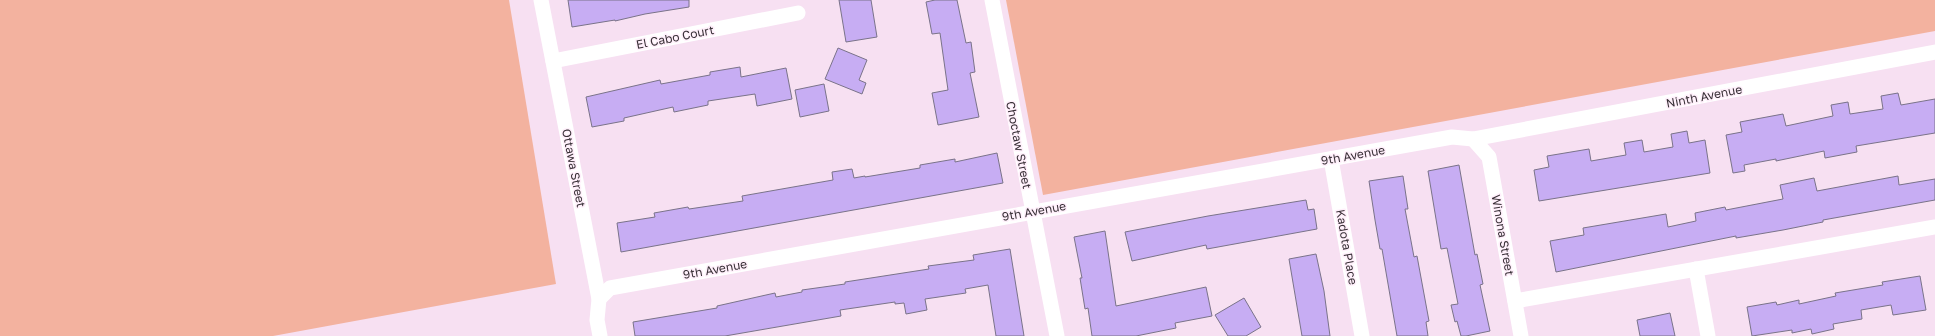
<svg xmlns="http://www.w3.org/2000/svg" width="1935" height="336" font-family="'Golos Text',sans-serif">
	<rect width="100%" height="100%" fill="#f7e0f2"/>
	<!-- green -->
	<g fill="#f3b29f">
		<polygon points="0,0 509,0 556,284 273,336 0,336"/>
		<polygon points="1006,0 1935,0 1935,31 1043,195"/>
	</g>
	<!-- building -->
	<g fill="#c7adf3" stroke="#7a7389">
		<polygon points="568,0 689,0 689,7 645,14 615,21 615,20 572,27"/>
		<polygon points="839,0 871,0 877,37 846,42"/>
		<polygon points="935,0 957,0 966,43 971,42 975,72 970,73 979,117 938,125 932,93 948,90 940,33 932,34 926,2"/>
		<polygon points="838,48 867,60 859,80 866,83 862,94 825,79"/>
		<polygon points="740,67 741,77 786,68 792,99 757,106 755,94 708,101 708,105 674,112 673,107 624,118 624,121 592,127 586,97 660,80 661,84 710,75 710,72"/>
		<polygon points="824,84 829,111 800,117 795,90"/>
		<polygon points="1898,93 1901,105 1935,99 1935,133 1856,146 1857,152 1825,158 1824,151 1776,161 1776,159 1744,165 1745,171 1733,173 1726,135 1742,132 1740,122 1783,114 1786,126 1833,116 1831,105 1848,102 1850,114 1883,109 1881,96"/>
		<polygon points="1687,131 1689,143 1705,140 1710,173 1539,201 1534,170 1549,167 1547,156 1589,149 1591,161 1626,155 1624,143 1642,140 1644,152 1673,147 1671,134"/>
		<polygon points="997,153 1003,183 621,252 617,223 655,217 654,213 688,207 689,209 743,201 742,196 833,180 832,172 852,169 854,178 865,176 865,177 920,168 920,165 955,159 955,162"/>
		<polygon points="1459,165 1475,255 1477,254 1483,284 1480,285 1490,331 1466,336 1461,336 1457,321 1455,322 1451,305 1458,304 1447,248 1441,249 1428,171"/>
		<polygon points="1403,176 1408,209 1405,209 1414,257 1417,256 1429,321 1426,322 1428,336 1397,336 1382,249 1380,249 1375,220 1369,181"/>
		<polygon points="1898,176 1899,185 1935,179 1935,200 1823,220 1823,222 1783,230 1736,238 1736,236 1556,272 1550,241 1584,235 1583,228 1666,214 1668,227 1696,221 1695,213 1725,207 1726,210 1783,199 1780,185 1814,178 1817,191"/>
		<polygon points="1306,200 1308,210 1314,209 1317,229 1207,249 1206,245 1132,261 1125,232 1208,216"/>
		<polygon points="1105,231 1116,306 1206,287 1212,316 1175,323 1176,328 1136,336 1092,336 1088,308 1085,309 1080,278 1082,278 1074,237"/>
		<polygon points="1010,249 1024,336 996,336 988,285 965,289 966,293 925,299 927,310 906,314 904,303 895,304 895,302 840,310 841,316 725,336 635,336 633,322 717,308 717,306 775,293 776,297 802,292 802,290 845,284 845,282 929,269 928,266 974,260 973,255"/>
		<polygon points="1316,254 1324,291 1330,336 1302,336 1289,259"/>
		<polygon points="1920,276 1926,310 1893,315 1891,305 1861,310 1862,319 1833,324 1834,329 1812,334 1811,329 1792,333 1792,330 1752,336 1747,307 1776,302 1777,305 1799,300 1799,304 1836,296 1835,293 1883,285 1882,282"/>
		<polygon points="1244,298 1261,327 1246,336 1228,336 1215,315"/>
		<polygon points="1670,313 1675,336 1640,336 1637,320"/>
	</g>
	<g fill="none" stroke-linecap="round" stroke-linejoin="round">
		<!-- minor -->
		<g stroke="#fff" stroke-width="15">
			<polyline points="541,0 599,299 597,320 600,336"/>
			<polyline points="992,0 1057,336"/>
			<polyline points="553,61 798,13"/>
			<polyline points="1473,139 1489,157 1521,336"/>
			<polyline points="1331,159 1362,336"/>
			<polyline points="1696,269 1708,336"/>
			<polyline points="599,299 610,288 1452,137 1473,139 1935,52"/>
			<polyline points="1515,301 1935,227"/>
		</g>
	</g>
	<g text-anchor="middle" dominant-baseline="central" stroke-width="3" stroke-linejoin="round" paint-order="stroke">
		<!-- street labels -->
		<g font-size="12" fill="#393037" stroke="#fff0fb">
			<text transform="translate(675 37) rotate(-11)">El Cabo Court</text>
			<text transform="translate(1704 96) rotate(-11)">Ninth Avenue</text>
			<text transform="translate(1019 145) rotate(79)">Choctaw Street</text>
			<text transform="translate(1353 155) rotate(-10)">9th Avenue</text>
			<text transform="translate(574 168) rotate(79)">Ottawa Street</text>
			<text transform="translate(1034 211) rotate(-10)">9th Avenue</text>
			<text transform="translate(1503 235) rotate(80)">Winona Street</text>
			<text transform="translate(1347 247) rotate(80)">Kadota Place</text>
			<text transform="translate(715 269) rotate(-10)">9th Avenue</text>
		</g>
	</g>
</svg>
